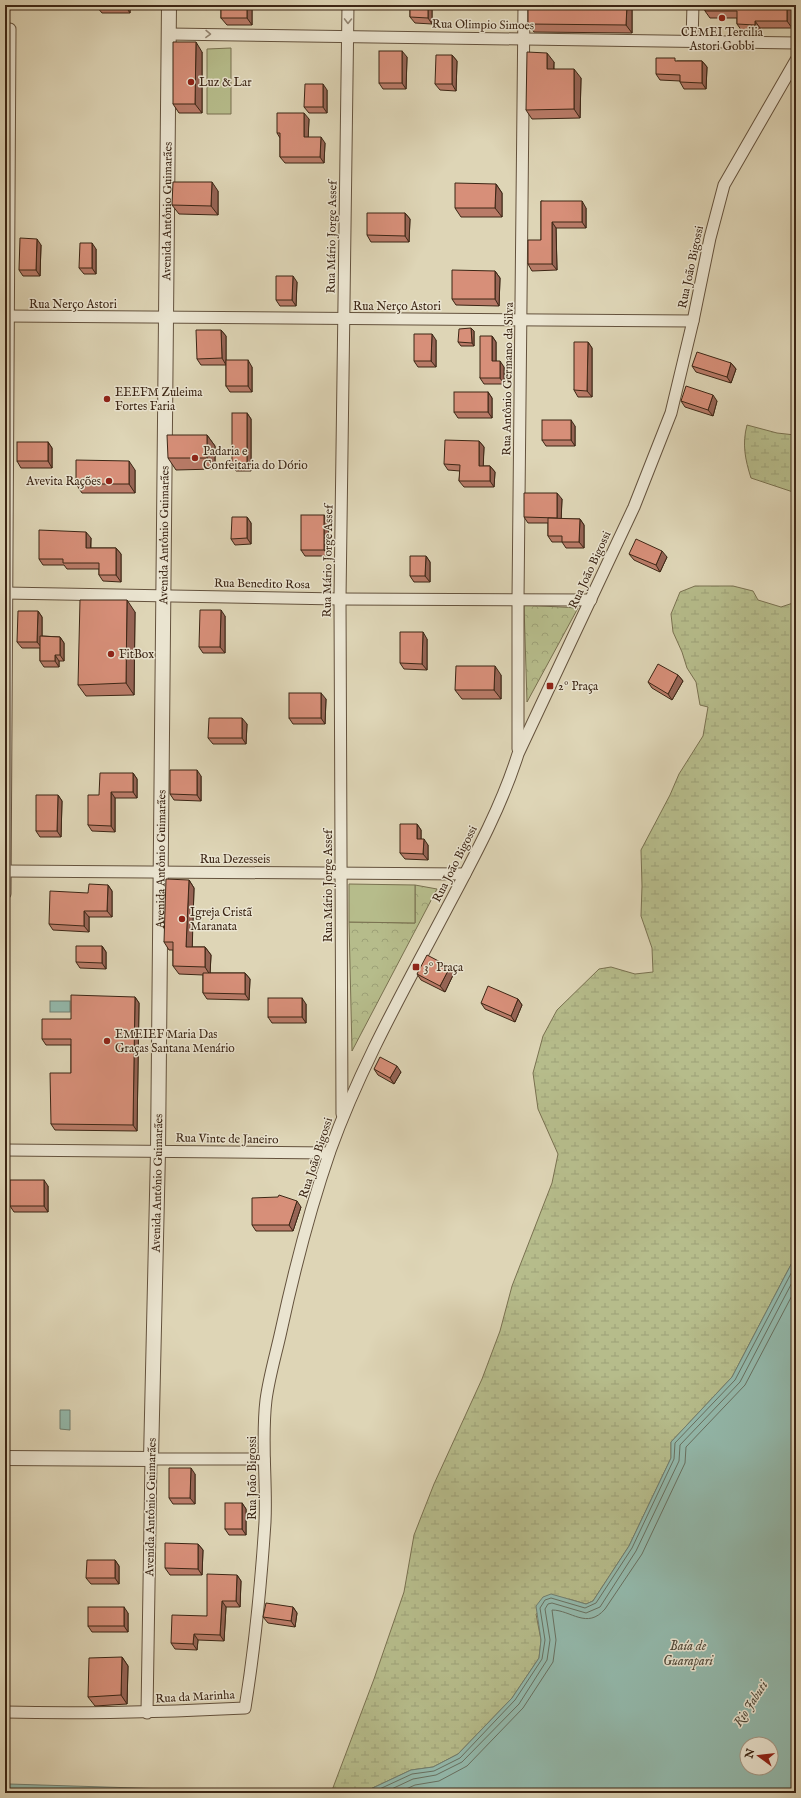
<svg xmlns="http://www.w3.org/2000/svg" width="801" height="1798" font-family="'IM FELL English',serif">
	<defs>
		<pattern id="wetland-marsh" width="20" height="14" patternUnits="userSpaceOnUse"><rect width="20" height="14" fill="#b6bc8b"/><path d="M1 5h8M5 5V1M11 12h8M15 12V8" fill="none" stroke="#9da177"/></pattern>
		<pattern id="park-crowns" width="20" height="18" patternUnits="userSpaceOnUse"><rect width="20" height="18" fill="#b6bc8b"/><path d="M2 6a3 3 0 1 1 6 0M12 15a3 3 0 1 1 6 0" fill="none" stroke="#9da177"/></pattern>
	</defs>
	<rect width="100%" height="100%" fill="#ded5b6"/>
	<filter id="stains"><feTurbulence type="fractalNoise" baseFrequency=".005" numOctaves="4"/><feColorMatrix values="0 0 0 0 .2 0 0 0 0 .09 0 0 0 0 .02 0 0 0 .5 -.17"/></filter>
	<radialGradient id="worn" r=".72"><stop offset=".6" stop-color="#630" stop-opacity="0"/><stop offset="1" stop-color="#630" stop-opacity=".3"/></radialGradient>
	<!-- wetland -->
	<g fill="url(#wetland-marsh)" stroke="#797150">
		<path d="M747,425l30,8 18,2 1,-3v61l-45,-15c-6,-19 -9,-34 -4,-53z"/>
		<polygon points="695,586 733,586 753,591 758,600 781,607 793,603 796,594 796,1255 732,1377 671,1442 671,1458 629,1546 593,1601 586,1604 569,1599 536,1614 541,1640 539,1658 512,1698 458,1754 433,1767 411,1770 362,1793 331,1793 374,1679 404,1592 414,1535 434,1484 482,1379 500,1331 512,1286 552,1183 558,1154 538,1109 533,1073 543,1036 557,1010 599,969 611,967 635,974 653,972 652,948 641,916 642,886 641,850 670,795 679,774 703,736 708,707 700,705 696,682 687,668 682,652 673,632 671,614 680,592"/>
	</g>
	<!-- park -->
	<g fill="url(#park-crowns)" stroke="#797150">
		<polygon points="524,605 578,608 527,702"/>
		<polygon points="415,885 437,889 352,1051 349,922 415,923"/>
	</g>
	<!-- pitch -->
	<g fill="#b6bc8b" stroke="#797150">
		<polygon points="231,48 231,114 207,114 207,49"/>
		<polygon points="349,884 415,885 415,923 349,922"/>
	</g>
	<!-- water -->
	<g fill="#93b9ac" stroke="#707e70" fill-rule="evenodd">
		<rect x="50" y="1001" width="20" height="11"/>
		<path d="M796,1255v538h-434l49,-23 22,-3 25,-13 54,-56 27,-40 2,-18 -5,-34 7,-9 8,-3 35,10 7,-3 36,-55 42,-88v-16l61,-65zM747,1744h24v24h-24z"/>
		<polygon points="60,1410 70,1410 70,1430 60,1429"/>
		<polygon points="9,1784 168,1789 182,1793 5,1793 5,1786"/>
	</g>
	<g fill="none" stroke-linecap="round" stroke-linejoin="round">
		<!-- shore -->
		<g stroke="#687060" stroke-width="1">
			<polyline points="5,1789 146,1793"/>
			<polyline points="371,1793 412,1774 434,1771 460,1758 515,1700 542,1659 545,1640 540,1608 545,1600 551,1598 585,1608 596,1603 632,1548 674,1459 675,1443 735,1380 796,1264"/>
			<polyline points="383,1793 413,1779 436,1775 462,1762 519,1704 547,1660 550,1640 545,1609 548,1604 552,1603 586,1613 600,1607 636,1551 679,1461 680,1445 740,1382 796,1275"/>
			<path d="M397,1793l18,-8 24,-4 28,-15 56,-58 30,-46 3,-22 -4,-30c19,0 35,20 53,-1l37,-55 43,-91 1,-16 59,-62 51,-97"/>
		</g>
		<defs>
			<g id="minor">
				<polyline points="169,34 796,43"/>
				<polyline points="692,41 693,5"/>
				<polyline points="5,316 693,321"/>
				<polyline points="5,593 340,599 591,600"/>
				<polyline points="518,749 518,599 524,5"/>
				<polyline points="5,871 465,874"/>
				<polyline points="5,894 10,29"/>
				<polyline points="342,1114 340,599 348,5"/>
				<polyline points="5,1150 329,1153"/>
				<path d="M5,1712c80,2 160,0 240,-4 10,-62 16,-124 20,-186 2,-41 -4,-81 1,-122 3,-23 10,-46 15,-69 13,-60 29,-122 49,-180 30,-84 75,-163 116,-241 27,-51 55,-102 72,-156l116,-247 37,-94 22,-92 17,-83 14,-53 72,-125"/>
				<polyline points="147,1713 151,1459 264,1459"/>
			</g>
			<g id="tertiary">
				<path id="s1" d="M5,1458l146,1 7,-308 11,-1146"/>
			</g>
		</defs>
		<!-- minor casing -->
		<use href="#minor" stroke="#64523d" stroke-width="13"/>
		<!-- tertiary casing -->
		<use href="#tertiary" stroke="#64523d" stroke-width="16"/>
		<!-- minor -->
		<use href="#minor" stroke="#eae4d0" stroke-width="11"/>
		<!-- tertiary -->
		<use href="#tertiary" stroke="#eae4d0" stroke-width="14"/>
	</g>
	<!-- wall -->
	<g fill="#b97b68" stroke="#3c2615">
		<polygon points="97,5 130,5 130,13 102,13 97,7"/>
		<polygon points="207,5 252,5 252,25 227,25 221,18 221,8 208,8"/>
		<polygon points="410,5 432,5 432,24 415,23 410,17"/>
		<polygon points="528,5 632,5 632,33 534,32 528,24"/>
		<polygon points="705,5 796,5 796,7 792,7 792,28 760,28 760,32 742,31 737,24 737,18 710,18 705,11"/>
		<polygon points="202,52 202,113 179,113 173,104"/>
		<polygon points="452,55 457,61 456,91 440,90 435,84"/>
		<polygon points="407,57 406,89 383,89 379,83"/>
		<polygon points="677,61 702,61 707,67 706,89 684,89 680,82 680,81 660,80 656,74"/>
		<polygon points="554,62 554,69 581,78 580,118 532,119 526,110"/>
		<polygon points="327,90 327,113 309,113 304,107"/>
		<polygon points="309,119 308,137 325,143 324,163 285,163 280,157 280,138 277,133"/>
		<polygon points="496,184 502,193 502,217 461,217 455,208"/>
		<polygon points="218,191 218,215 179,214 172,205"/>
		<polygon points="541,201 586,208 586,228 556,228 557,270 532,271 528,264 541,240"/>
		<polygon points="405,213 410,219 409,242 371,242 367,235"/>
		<polygon points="41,245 40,276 23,276 19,270"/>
		<polygon points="96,249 96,274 84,274 79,268"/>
		<polygon points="495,271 500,278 499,306 456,305 452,299"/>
		<polygon points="297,282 296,306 280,306 276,300"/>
		<polygon points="471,328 474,331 474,346 461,346 458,342"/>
		<polygon points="221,330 226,336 226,364 252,367 252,392 230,392 226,386 226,365 201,365 197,359"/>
		<polygon points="492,336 496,342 496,361 504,367 504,384 484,384 480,378"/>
		<polygon points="436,340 436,367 418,367 414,361"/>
		<polygon points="588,342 592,348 592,397 578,397 574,390"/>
		<polygon points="731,363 736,369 731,383 696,372 692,366"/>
		<polygon points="488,392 492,398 492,418 458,418 454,412"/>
		<polygon points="681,401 717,401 713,416 685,407"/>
		<polygon points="247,413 251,419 251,471 236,471 232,465"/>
		<polygon points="575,426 575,446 546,446 542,440"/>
		<polygon points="207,435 215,446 215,469 176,470 168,458"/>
		<polygon points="479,441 484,447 483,466 490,466 495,472 494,487 464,487 459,481 460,471 448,470 444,464"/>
		<polygon points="48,442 52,448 52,468 21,468 17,461"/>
		<polygon points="135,470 135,493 82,493 76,484"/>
		<polygon points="562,499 561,519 580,519 584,525 584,548 566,548 562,542 552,542 548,536 548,523 528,523 524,517"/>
		<polygon points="324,515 328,521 329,556 305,556 301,550"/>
		<polygon points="247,517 251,523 251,544 235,545 231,539"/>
		<polygon points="91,538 91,548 116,548 121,554 121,582 103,581 99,575 99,569 67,569 64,565 43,565 39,559"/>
		<polygon points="629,554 667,557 660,572 634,560"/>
		<polygon points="426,556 430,562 430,582 414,582 410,576"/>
		<polygon points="38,611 42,617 42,636 60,637 64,643 64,661 59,661 59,667 44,667 40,661 40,648 22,648 17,642"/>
		<polygon points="135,612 134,695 86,696 78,685"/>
		<polygon points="225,616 225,653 203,653 199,647"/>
		<polygon points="427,639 427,670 404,669 400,663"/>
		<polygon points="501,675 501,699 462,699 455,690"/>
		<polygon points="678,675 683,681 672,700 652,688 648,682"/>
		<polygon points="326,699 325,724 293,724 289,718"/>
		<polygon points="247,724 246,744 213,744 208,738"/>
		<polygon points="133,773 137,779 137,798 115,798 115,832 92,831 88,825 99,795"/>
		<polygon points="201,776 201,801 174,800 170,794"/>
		<polygon points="58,795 62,801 61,837 40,837 36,831"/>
		<polygon points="417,824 421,830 421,839 428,845 428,860 405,859 400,853"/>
		<polygon points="189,880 194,888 192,947 205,947 211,955 210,973 245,973 250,979 249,1000 207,999 203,993 203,975 179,974 173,966 173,950 169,950 164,942"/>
		<polygon points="108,885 112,891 112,917 89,917 89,932 53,930 49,924 88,893"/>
		<polygon points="102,946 106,952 106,969 80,968 76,962"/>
		<polygon points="450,967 454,973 445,992 421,980 417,974"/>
		<polygon points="135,997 139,1003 137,1131 55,1130 51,1124 71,1073 71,1045 46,1045 42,1039"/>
		<polygon points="518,999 522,1005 515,1022 485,1009 481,1003"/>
		<polygon points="306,1004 306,1023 272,1023 268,1017"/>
		<polygon points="374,1069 401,1072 394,1084 378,1075"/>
		<polygon points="48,1186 48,1212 14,1212 10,1206"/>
		<polygon points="301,1207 293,1231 256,1231 252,1225"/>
		<polygon points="195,1474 195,1504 173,1504 169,1498"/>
		<polygon points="242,1503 246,1509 246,1535 229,1535 225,1529"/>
		<polygon points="198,1544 203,1550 202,1575 170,1575 165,1568"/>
		<polygon points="115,1560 119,1566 119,1584 91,1584 86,1578"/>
		<polygon points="237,1575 241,1581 240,1607 226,1607 224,1641 198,1640 197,1650 175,1649 171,1643 207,1616"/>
		<polygon points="293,1607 297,1613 295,1627 268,1623 263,1617"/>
		<polygon points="128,1613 128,1632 92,1632 88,1626"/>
		<polygon points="122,1657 128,1666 127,1704 95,1706 88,1697"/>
	</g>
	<!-- shaded-wall -->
	<g fill="#966455" stroke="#3c2615">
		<polygon points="126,5 130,5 130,13 126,7"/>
		<polygon points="247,5 252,5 252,25 247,18"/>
		<polygon points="428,5 432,5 432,24 428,18"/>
		<polygon points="627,5 632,5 632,33 626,25"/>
		<polygon points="787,5 791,5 792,7 792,28 787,21"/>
		<polygon points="755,21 760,28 760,32 755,25"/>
		<polygon points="196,42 202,52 202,113 195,104"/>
		<polygon points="402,51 407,57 406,89 402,83"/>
		<polygon points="547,53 554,62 553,78 547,69"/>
		<polygon points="452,55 457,61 456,91 452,84"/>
		<polygon points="702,61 707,67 706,89 702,83"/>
		<polygon points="574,69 581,78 580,118 574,109"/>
		<polygon points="323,84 327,90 327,113 323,107"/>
		<polygon points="304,113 309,119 308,143 304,137"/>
		<polygon points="321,137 325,143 324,163 320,157"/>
		<polygon points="212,182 218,191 218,215 211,206"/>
		<polygon points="496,184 502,193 502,217 495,208"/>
		<polygon points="582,201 586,208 586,228 582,222"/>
		<polygon points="405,213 410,219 409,242 405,236"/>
		<polygon points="552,222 556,228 557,270 552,264"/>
		<polygon points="37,239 41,245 40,276 36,270"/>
		<polygon points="92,243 96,249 96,274 92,268"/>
		<polygon points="495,271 500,278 499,306 495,299"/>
		<polygon points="293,276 297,282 296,306 292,300"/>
		<polygon points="471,328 474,331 474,346 472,343"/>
		<polygon points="221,330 226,336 226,365 222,358"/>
		<polygon points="432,334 436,340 436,367 431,361"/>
		<polygon points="492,336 496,342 496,367 492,361"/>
		<polygon points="588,342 592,348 592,397 587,391"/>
		<polygon points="248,360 252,367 252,392 248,386"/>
		<polygon points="500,361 504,367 504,384 500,378"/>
		<polygon points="731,363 736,369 731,383 727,377"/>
		<polygon points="488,392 492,398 492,418 488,412"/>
		<polygon points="713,395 717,401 713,416 708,410"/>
		<polygon points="247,413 251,419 251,471 247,465"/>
		<polygon points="571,420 575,426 575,446 571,440"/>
		<polygon points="207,435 215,446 215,469 207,458"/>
		<polygon points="479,441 484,447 483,472 479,466"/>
		<polygon points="48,442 52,448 52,468 48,461"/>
		<polygon points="129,461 135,470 135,493 129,484"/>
		<polygon points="490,466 495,472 494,487 490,481"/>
		<polygon points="557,493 562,499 561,524 557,518"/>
		<polygon points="324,515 328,521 329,556 324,550"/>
		<polygon points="247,517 251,523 251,544 247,538"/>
		<polygon points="580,519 584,525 584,548 579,542"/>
		<polygon points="86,532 91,538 90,554 86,548"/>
		<polygon points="116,548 121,554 121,582 116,575"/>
		<polygon points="662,551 667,557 660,572 656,565"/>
		<polygon points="426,556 430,562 430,582 425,576"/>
		<polygon points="127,600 135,612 134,695 126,683"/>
		<polygon points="221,610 225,616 225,653 220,647"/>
		<polygon points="38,611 42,617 42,648 37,642"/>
		<polygon points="423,632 427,639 427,670 422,664"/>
		<polygon points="60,637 64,643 64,661 60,655"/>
		<polygon points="55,655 59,661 59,667 55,661"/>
		<polygon points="495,666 501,675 501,699 494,690"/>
		<polygon points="678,675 683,681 672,700 668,694"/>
		<polygon points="321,693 326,699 325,724 321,718"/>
		<polygon points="242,718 247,724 246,744 242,738"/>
		<polygon points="197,770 201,776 201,801 197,795"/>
		<polygon points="133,773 137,779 137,798 133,792"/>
		<polygon points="111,792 115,798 115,832 111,826"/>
		<polygon points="58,795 62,801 61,837 57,831"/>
		<polygon points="417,824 421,830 421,845 417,839"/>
		<polygon points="424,839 428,845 428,860 423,854"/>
		<polygon points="189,880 194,888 192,955 186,947"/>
		<polygon points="108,885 112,891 112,917 107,911"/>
		<polygon points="84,911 89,917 89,932 84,926"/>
		<polygon points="102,946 106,952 106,969 102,963"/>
		<polygon points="205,947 211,955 210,975 205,967"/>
		<polygon points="450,967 454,973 445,992 440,986"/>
		<polygon points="245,973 250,979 249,1000 245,994"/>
		<polygon points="135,997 139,1003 137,1131 133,1125"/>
		<polygon points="302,998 306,1004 306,1023 302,1017"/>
		<polygon points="518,999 522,1005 515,1022 511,1016"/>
		<polygon points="397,1066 401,1072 394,1084 390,1078"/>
		<polygon points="44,1180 48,1186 48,1212 44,1206"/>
		<polygon points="297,1201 301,1207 293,1231 289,1225"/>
		<polygon points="191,1468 195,1474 195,1504 190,1498"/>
		<polygon points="242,1503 246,1509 246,1535 242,1529"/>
		<polygon points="198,1544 203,1550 202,1575 198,1569"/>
		<polygon points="115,1560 119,1566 119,1584 115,1578"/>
		<polygon points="237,1575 241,1581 240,1607 236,1601"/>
		<polygon points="222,1601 226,1607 224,1641 220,1635"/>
		<polygon points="124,1607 128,1613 128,1632 124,1626"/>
		<polygon points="293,1607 297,1613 295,1627 291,1621"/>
		<polygon points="194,1634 198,1640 197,1650 193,1644"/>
		<polygon points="122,1657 128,1666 127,1704 121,1695"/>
	</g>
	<!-- building -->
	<g fill="#d78f79" stroke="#3c2615">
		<rect x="97" y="5" width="29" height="2"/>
		<rect x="221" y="5" width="26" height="13"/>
		<polygon points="410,5 428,5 428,18 410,17"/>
		<polygon points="528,5 627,5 626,25 528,24"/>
		<polygon points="705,5 787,5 787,21 755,21 755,25 737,24 737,11 705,11"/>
		<polygon points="173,42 196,42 195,104 173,104"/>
		<rect x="379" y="51" width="23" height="32"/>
		<polygon points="527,52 547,53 547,69 574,69 574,109 526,110"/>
		<polygon points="436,55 452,55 452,84 435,84"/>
		<polygon points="656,58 675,58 675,61 702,61 702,83 680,82 680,75 656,74"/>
		<polygon points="305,84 323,84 323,107 304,107"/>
		<polygon points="277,113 304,113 304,137 321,137 320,157 280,157 280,133 277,133"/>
		<polygon points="173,182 212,182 211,206 172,205"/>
		<polygon points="455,183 496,184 495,208 455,208"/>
		<polygon points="541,201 582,201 582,222 552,222 552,264 528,264 528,240 541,240"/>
		<polygon points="367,213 405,213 405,236 367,235"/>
		<polygon points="20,238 37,239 36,270 19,270"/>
		<polygon points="80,243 92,243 92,268 79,268"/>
		<polygon points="452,270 495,271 495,299 452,299"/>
		<polygon points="276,276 293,276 292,300 276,300"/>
		<polygon points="471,328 472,343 458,342 459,329"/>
		<polygon points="196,330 221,330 222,358 197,359"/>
		<polygon points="414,334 432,334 431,361 414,361"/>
		<polygon points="480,336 492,336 492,361 500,361 500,378 480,378"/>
		<polygon points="574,342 588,342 587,391 574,390"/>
		<polygon points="697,352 731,363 727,377 692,366"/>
		<rect x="226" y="360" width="22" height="26"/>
		<polygon points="686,386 713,395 708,410 681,401"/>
		<rect x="454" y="392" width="34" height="20"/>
		<rect x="232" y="413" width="15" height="52"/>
		<rect x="542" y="420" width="29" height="20"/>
		<polygon points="167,435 207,435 207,458 168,458"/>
		<polygon points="445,440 479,441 479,466 490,466 490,481 459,481 460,465 444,464"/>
		<rect x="17" y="442" width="31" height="19"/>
		<polygon points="76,460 129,461 129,484 76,484"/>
		<polygon points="524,493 557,493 557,518 524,517"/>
		<rect x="301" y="515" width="23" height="35"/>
		<polygon points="232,517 247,517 247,538 231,539"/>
		<polygon points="548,518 580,519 579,542 562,542 562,536 548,536"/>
		<polygon points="39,530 86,532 86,548 116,548 116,575 99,575 99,563 63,563 63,559 39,559"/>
		<polygon points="636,539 662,551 656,565 629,554"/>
		<polygon points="410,556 426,556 425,576 410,576"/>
		<polygon points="80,600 127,600 126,683 78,685"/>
		<polygon points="200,610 221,610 220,647 199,647"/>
		<polygon points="18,611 38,611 37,642 17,642"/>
		<polygon points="400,632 423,632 422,664 400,663"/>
		<polygon points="40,636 60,637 60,655 55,655 55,661 40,661"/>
		<polygon points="658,664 678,675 668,694 648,682"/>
		<polygon points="456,666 495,666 494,690 455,690"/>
		<rect x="289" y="693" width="32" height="25"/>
		<polygon points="209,718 242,718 242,738 208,738"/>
		<polygon points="170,770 197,770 197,795 170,794"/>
		<polygon points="100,773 133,773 133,792 111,792 111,826 88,825 88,795 99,795"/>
		<polygon points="36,795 58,795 57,831 36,831"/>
		<polygon points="400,824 417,824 417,839 424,839 423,854 400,853"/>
		<polygon points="166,879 189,880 186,947 205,947 205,967 173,966 173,942 164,942"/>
		<polygon points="89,884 108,885 107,911 84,911 84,926 49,924 50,891 88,893"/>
		<polygon points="76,946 102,946 102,963 76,962"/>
		<polygon points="427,955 450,967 440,986 417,974"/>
		<polygon points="203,973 245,973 245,994 203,993"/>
		<polygon points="488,986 518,999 511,1016 481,1003"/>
		<polygon points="71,995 135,997 133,1125 51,1124 50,1073 71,1073 71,1039 42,1039 42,1019 71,1019"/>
		<rect x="268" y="998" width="34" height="19"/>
		<polygon points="380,1057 397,1066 390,1078 374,1069"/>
		<rect x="10" y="1180" width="34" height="26"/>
		<polygon points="279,1195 297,1201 289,1225 252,1225 252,1198 278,1197"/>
		<polygon points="169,1468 191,1468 190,1498 169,1498"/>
		<rect x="225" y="1503" width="17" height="26"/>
		<polygon points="165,1543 198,1544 198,1569 165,1568"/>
		<polygon points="87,1560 115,1560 115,1578 86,1578"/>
		<polygon points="207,1574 237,1575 236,1601 222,1601 220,1635 194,1634 193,1644 171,1643 172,1615 207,1616"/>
		<polygon points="266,1603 293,1607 291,1621 263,1617"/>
		<rect x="88" y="1607" width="36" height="19"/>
		<polygon points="122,1657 121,1695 88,1697 89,1658"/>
	</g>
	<!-- one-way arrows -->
	<defs><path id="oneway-chevron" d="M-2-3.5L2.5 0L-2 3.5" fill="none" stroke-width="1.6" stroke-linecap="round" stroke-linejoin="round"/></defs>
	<g stroke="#938572">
		<use href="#oneway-chevron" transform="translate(348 21) rotate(91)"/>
		<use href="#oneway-chevron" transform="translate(208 34) rotate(1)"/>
	</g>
	<!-- markers -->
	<g fill="#8f2418" stroke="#eae4d0" stroke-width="1.5">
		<circle cx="722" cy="18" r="4"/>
		<circle cx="191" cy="82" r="4"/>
		<circle cx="107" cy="399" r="4"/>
		<circle cx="195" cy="458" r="4"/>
		<circle cx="109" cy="481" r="4"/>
		<circle cx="111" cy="654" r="4"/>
		<rect x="546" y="682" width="8" height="8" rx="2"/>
		<circle cx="182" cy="919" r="4"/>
		<rect x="412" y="963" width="8" height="8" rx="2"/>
		<circle cx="107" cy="1041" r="4"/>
	</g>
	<g text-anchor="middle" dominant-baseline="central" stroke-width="3" stroke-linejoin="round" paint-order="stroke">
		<!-- street labels -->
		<g font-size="12" fill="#3c2615" stroke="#eae4d0">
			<text transform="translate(483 25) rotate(1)">Rua Olimpio Simoes</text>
			<text stroke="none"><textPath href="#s1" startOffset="1394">Avenida Antônio Guimarães</textPath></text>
			<text transform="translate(332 237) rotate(-89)">Rua Mário Jorge Assef</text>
			<text transform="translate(691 267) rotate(-78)">Rua João Bigossi</text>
			<text x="73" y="304">Rua Nerço Astori</text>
			<text x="397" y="306">Rua Nerço Astori</text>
			<text transform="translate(508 379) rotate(-89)">Rua Antônio Germano da Silva</text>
			<text stroke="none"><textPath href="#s1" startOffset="1070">Avenida Antônio Guimarães</textPath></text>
			<text transform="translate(328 561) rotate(-89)">Rua Mário Jorge Assef</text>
			<text transform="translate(590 570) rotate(-65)">Rua João Bigossi</text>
			<text transform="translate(262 584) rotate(1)">Rua Benedito Rosa</text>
			<text stroke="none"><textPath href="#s1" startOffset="746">Avenida Antônio Guimarães</textPath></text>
			<text x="235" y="859">Rua Dezesseis</text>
			<text transform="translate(455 864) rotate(-63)">Rua João Bigossi</text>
			<text transform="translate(328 886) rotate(-90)">Rua Mário Jorge Assef</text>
			<text transform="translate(227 1139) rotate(1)">Rua Vinte de Janeiro</text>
			<text transform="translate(316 1158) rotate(-72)">Rua João Bigossi</text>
			<text stroke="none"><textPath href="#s1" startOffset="422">Avenida Antônio Guimarães</textPath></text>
			<text transform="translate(252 1478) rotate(-90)">Rua João Bigossi</text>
			<text transform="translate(151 1507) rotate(-89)">Avenida Antônio Guimarães</text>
			<text transform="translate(195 1697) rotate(-3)">Rua da Marinha</text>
		</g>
		<!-- poi labels -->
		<g font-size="12" fill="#3c2615" stroke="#eae4d0" text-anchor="start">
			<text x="722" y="32" text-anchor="middle">CEMEI Tercilia<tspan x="722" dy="14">Astori Gobbi</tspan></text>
			<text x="199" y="82">Luz &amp; Lar</text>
			<text x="115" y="392">EEEFM Zuleima<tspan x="115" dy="14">Fortes Faria</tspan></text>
			<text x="203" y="451">Padaria e<tspan x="203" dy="14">Confeitaria do Dório</tspan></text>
			<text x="101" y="481" text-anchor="end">Avevita Rações</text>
			<text x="119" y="654">FitBox</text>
			<text x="558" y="686">2º Praça</text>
			<text x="190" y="912">Igreja Cristã<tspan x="190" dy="14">Maranata</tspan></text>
			<text x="424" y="967">3º Praça</text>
			<text x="115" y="1034">EMEIEF Maria Das<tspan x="115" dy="14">Graças Santana Menário</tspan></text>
		</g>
		<!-- water labels -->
		<g font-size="13" font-style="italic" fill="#524b3b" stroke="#eae4d0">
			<text x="688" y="1646">Baía de<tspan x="688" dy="15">Guarapari</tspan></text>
			<text transform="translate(751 1704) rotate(-57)">Rio Jabuti</text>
		</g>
	</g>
	<!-- margin -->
	<rect width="801" height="1798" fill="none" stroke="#ded5b6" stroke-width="20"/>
	<rect x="6" y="6" width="789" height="1786" fill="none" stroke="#3c2615" stroke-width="2"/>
	<rect x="10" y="10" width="781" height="1778" fill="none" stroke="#3c2615"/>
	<!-- north arrow -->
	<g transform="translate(759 1756) rotate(285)"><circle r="19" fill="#eae4d0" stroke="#a49885"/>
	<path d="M0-3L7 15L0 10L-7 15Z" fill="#8f2418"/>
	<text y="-6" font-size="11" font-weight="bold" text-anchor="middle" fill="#3c2615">N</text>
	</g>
	<rect width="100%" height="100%" filter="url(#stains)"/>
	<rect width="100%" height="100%" fill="url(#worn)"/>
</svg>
